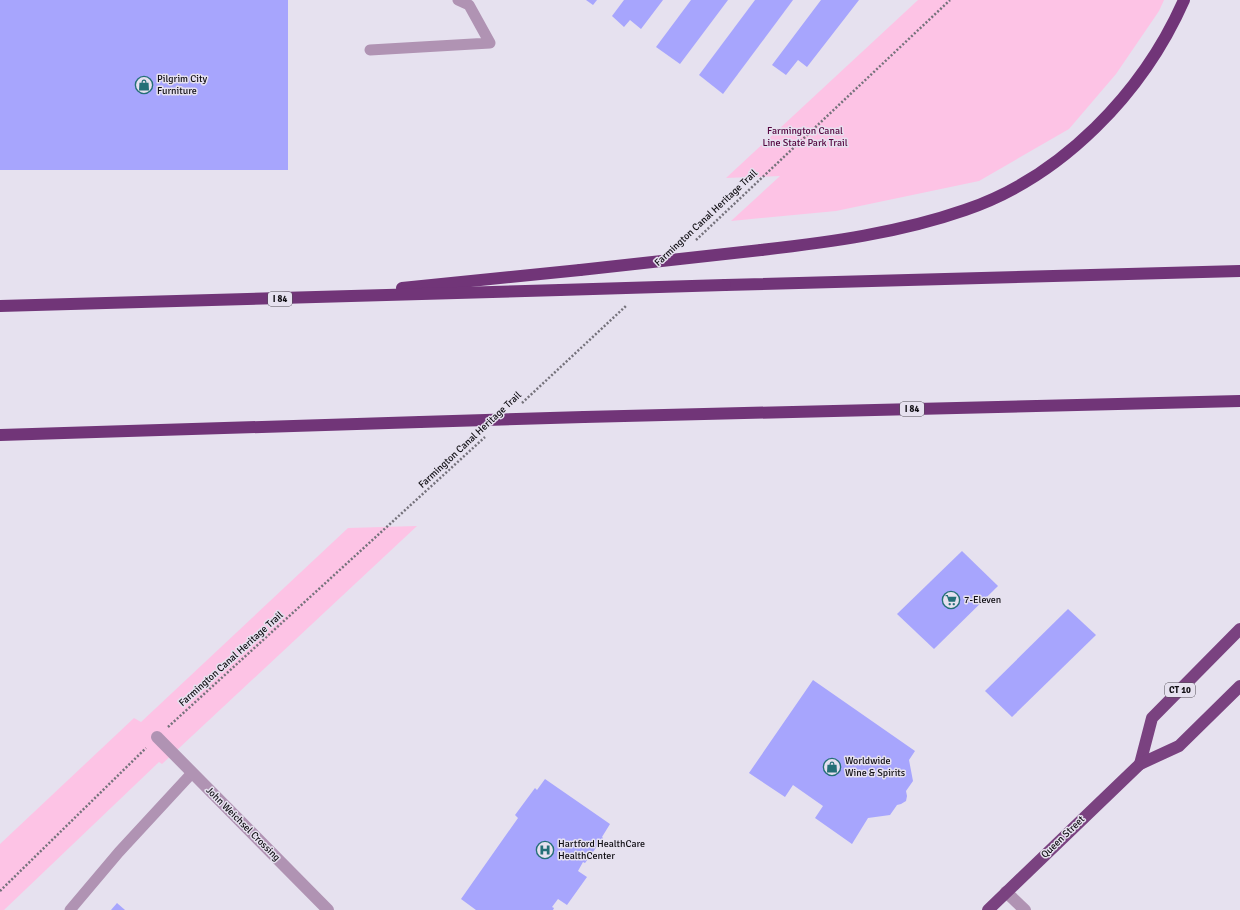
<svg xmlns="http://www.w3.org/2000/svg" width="1240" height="910" font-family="Signika,sans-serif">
	<rect width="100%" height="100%" fill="#e6e1ef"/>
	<!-- green -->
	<g fill="#fdc3e5">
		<polygon points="918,0 1164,0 1159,11 1116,74 1069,129 979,181 836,211 731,221 780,176 726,178"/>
		<polygon points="417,526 162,764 159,762 4,910 0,910 0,844 134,718 141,722 348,528"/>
	</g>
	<!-- building -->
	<g fill="#a7a5fd">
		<rect x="0" y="0" width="288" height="170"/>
		<polygon points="586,0 597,0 593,5"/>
		<polygon points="624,0 663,0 641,29 630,20 624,27 612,16"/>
		<polygon points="691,0 728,0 680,64 656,47"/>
		<polygon points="755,0 793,0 723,94 699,75"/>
		<polygon points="821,0 859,0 807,67 798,60 786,75 772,65"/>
		<polygon points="962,551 998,586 934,649 897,614"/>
		<polygon points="1068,609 1096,635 1012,717 985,691"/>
		<polygon points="813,680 915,751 909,760 913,781 906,791 907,796 906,801 901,804 897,805 890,815 868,818 852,844 815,818 823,806 793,785 785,797 749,773"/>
		<polygon points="545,779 610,824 602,837 603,838 585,863 583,862 578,871 587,877 567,905 558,899 552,907 554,908 553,910 476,910 461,899 518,818 515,815 535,788 537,790"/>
		<polygon points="117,903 125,910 111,910"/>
	</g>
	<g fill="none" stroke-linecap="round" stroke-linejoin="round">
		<!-- path -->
		<g stroke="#75727b" stroke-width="2.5" stroke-dasharray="2 2" stroke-linecap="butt">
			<polyline points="696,240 950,0"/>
			<polyline points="522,403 627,305"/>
			<polyline points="168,727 485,437"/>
			<polyline points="0,891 146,748"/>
		</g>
		<!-- service -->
		<g stroke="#b093b3" stroke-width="11">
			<polyline points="370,50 490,43 469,5 458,0"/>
			<polyline points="70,910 119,852 192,773"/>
		</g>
		<!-- minor -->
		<polyline stroke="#b093b3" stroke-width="12" points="157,737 328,910"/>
		<!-- tertiary -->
		<polyline stroke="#b093b3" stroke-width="12" points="1006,892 1025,910"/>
		<!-- trunk -->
		<g stroke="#7a4280" stroke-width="12">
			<polyline points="1140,764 1152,718 1240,629"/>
			<polyline points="988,910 1140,764 1179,746 1240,686"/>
		</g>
		<!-- motorway -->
		<g stroke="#713578" stroke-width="12">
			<path d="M761,250c69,-8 138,-17 204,-40 97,-33 178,-117 219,-210"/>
			<polyline points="725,285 1240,271"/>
			<polyline points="402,288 580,270"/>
			<polyline points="0,306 560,290"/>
			<polyline points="584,417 1240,401"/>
			<polyline points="0,435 420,422"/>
		</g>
		<!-- motorway-bridge -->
		<g stroke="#713578" stroke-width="12">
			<polyline points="580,270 761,250"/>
			<polyline points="560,290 725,285"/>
			<polyline points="420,422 584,417"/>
		</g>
	</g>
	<!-- icons -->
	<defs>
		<symbol id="shop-ring" viewBox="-11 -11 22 22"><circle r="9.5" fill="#e6e1ef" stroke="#256f77" stroke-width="1.5"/><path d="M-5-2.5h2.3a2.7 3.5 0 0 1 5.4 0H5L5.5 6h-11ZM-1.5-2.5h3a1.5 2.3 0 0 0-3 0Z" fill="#256f77"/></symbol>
		<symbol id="supermarket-ring" viewBox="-11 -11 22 22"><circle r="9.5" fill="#e6e1ef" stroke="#256f77" stroke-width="1.5"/><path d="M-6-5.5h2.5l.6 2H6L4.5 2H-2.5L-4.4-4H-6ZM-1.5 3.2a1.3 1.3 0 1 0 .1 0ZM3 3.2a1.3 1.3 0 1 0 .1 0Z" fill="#256f77"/></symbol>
		<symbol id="hospital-ring" viewBox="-11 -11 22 22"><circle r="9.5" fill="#e6e1ef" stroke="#256f77" stroke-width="1.5"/><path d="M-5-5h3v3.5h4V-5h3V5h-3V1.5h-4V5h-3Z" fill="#256f77"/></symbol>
	</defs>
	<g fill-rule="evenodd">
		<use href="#shop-ring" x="134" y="75" width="20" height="20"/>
		<use href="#supermarket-ring" x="941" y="590" width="20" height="20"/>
		<use href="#shop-ring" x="822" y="757" width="20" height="20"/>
		<use href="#hospital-ring" x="535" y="840" width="20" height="20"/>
	</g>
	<g text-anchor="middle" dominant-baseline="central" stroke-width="3" stroke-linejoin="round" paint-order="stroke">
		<!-- shield labels -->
		<g fill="#e6e1ef" stroke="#504d55" stroke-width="1">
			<rect x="268" y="292" width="24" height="14" rx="3"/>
			<rect x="900" y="402" width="24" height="14" rx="3"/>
			<rect x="1165" y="683" width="30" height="14" rx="3"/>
		</g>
		<g font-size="9" font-weight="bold" fill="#100e13">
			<text x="280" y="299">I 84</text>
			<text x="912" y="409">I 84</text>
			<text x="1180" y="690">CT 10</text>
		</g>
		<!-- poi labels -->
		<g font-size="10" fill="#100e13" stroke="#e6e1ef" text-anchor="start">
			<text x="157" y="79">Pilgrim City<tspan x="157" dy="12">Furniture</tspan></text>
			<text x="964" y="600">7-Eleven</text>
			<text x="845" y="761">Worldwide<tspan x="845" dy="12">Wine &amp; Spirits</tspan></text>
			<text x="558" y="844">Hartford HealthCare<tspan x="558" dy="12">HealthCenter</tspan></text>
		</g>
		<!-- park labels -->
		<g font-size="10" fill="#53043e" stroke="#e6e1ef">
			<text x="805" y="131">Farmington Canal<tspan x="805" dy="12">Line State Park Trail</tspan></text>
		</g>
		<!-- street labels -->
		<g font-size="10" fill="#100e13" stroke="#e6e1ef">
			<text transform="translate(706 218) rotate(-43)">Farmington Canal Heritage Trail</text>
			<text transform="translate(470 440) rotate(-43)">Farmington Canal Heritage Trail</text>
			<text transform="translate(231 659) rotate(-42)">Farmington Canal Heritage Trail</text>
			<text transform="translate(243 824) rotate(45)">John Weichsel Crossing</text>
			<text transform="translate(1063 837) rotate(-44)">Queen Street</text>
		</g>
	</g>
</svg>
